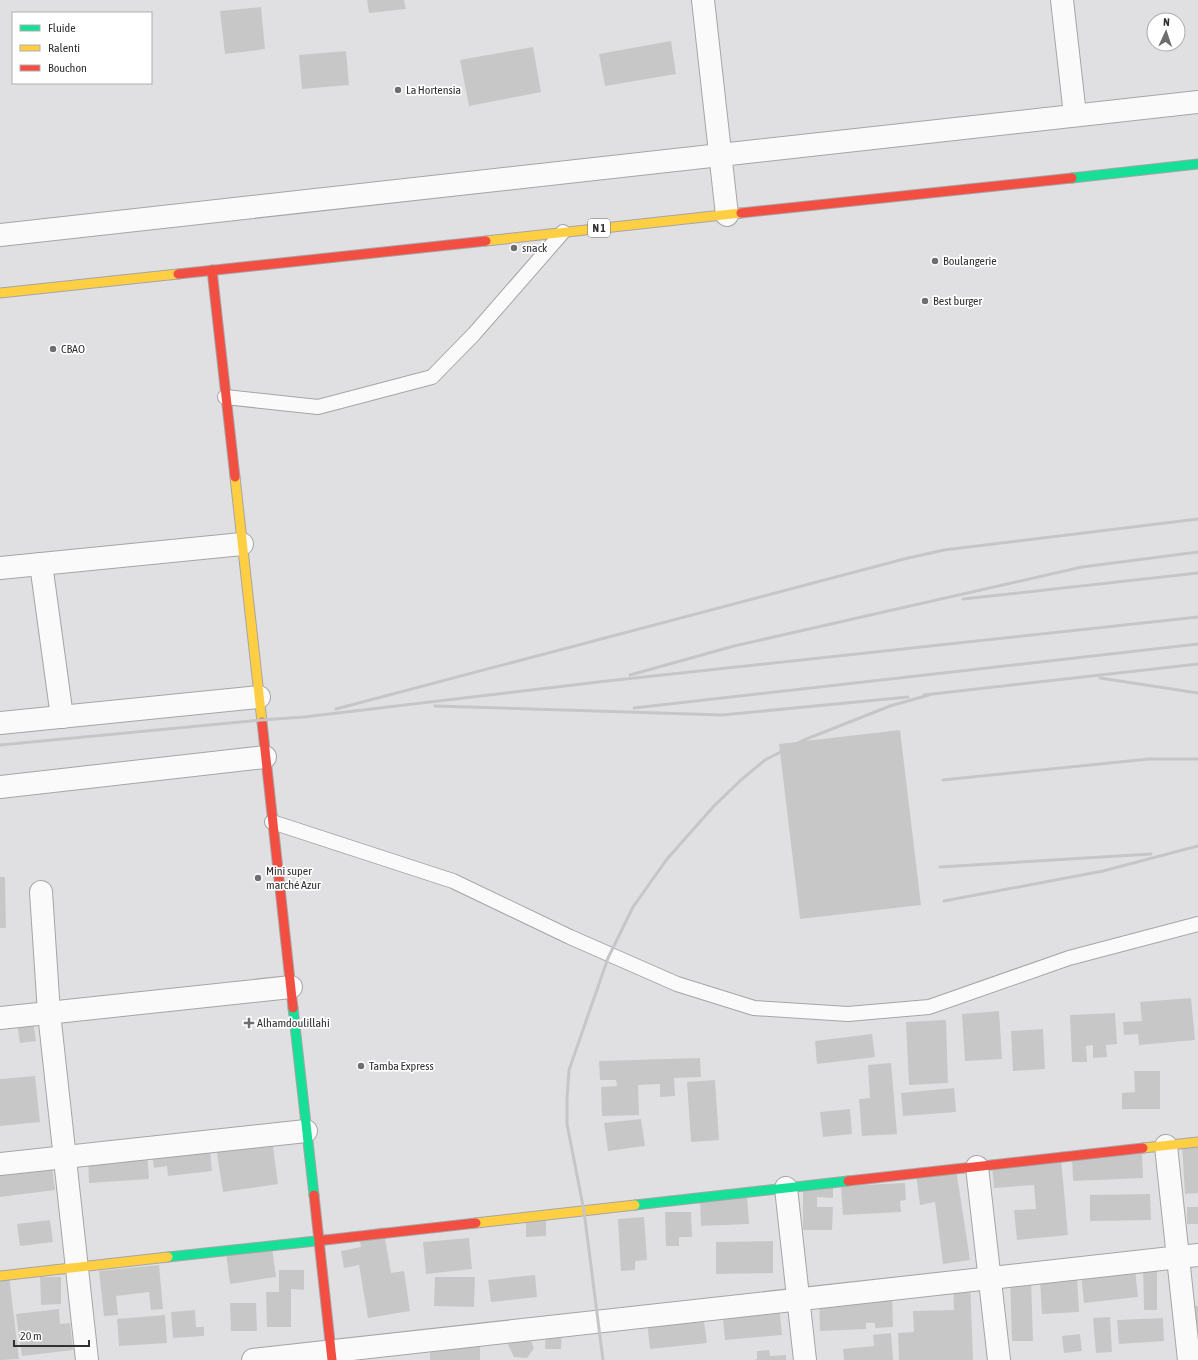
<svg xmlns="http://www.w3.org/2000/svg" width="1198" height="1360" font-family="'Asap Condensed',sans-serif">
	<rect width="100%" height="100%" fill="#e0e0e2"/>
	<!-- building -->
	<g fill="#c8c7c8">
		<polygon points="367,0 404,0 406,9 369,13"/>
		<polygon points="261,7 265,49 225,54 220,11"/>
		<polygon points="671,41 676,74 605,86 599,54"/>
		<polygon points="533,47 541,92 469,106 460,60"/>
		<polygon points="346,51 349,85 302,89 299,55"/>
		<polygon points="900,730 921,905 800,919 779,744"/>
		<polygon points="0,877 5,877 6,928 0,928"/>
		<polygon points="1191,998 1195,1040 1139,1045 1138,1034 1124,1035 1123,1022 1142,1021 1140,1002"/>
		<polygon points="999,1011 1002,1059 965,1061 962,1014"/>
		<polygon points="1115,1013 1117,1044 1106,1045 1107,1057 1093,1058 1093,1045 1086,1046 1087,1062 1072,1062 1070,1015"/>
		<polygon points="33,1020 36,1041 20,1043 17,1022"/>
		<polygon points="946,1020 948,1083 909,1085 906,1022"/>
		<polygon points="1043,1029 1045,1069 1013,1071 1011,1031"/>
		<polygon points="872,1034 875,1057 817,1064 815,1041"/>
		<polygon points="700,1058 701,1077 674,1078 675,1096 660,1097 660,1084 638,1085 639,1115 602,1116 601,1087 617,1086 616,1080 600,1080 599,1061"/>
		<polygon points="891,1063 897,1134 862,1136 859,1099 870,1098 868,1065"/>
		<polygon points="1134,1071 1160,1071 1160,1109 1122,1109 1122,1093 1135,1092"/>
		<polygon points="35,1076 40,1122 0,1126 0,1079"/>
		<polygon points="715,1080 719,1140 691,1142 687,1082"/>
		<polygon points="954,1088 956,1112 903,1116 901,1093"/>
		<polygon points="850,1109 852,1134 823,1137 820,1112"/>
		<polygon points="641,1119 645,1146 608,1151 604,1123"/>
		<polygon points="272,1139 278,1184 223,1192 216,1147"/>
		<polygon points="209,1141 212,1171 168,1176 167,1166 154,1168 151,1147"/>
		<polygon points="1198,1144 1198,1193 1185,1194 1182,1145"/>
		<polygon points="147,1152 149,1179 89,1183 88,1157"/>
		<polygon points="1142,1154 1143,1178 1073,1181 1072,1156"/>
		<polygon points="51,1158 55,1190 0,1197 0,1164"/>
		<polygon points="1061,1159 1068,1235 1017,1240 1014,1210 1036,1209 1034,1185 994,1188 992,1165"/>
		<polygon points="956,1169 970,1260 943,1264 935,1202 920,1205 916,1175"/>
		<polygon points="803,1181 833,1182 833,1198 817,1197 817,1207 833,1207 832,1230 803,1230"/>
		<polygon points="905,1183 906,1200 900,1201 901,1212 843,1215 841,1186"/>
		<polygon points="1150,1194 1151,1220 1090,1221 1090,1195"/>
		<polygon points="747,1195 749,1224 701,1226 700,1198"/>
		<rect x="1187" y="1207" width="11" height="17"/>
		<polygon points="665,1212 691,1212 692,1237 679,1237 679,1246 666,1246"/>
		<polygon points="644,1217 647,1260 635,1261 635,1270 621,1271 618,1219"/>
		<polygon points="526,1218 546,1218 546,1236 526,1237"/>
		<polygon points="50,1220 53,1242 20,1246 17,1224"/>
		<polygon points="383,1227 391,1273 404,1271 410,1311 368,1318 359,1265 344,1268 341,1251 361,1247 358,1232"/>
		<polygon points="469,1238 472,1269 426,1274 423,1242"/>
		<polygon points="773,1241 773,1273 716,1274 716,1242"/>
		<polygon points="272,1247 276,1277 230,1284 226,1253"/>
		<polygon points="1134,1260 1138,1297 1084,1303 1080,1265"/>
		<polygon points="1157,1263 1157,1310 1144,1310 1143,1264"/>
		<polygon points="159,1265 163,1309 151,1310 149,1292 116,1296 118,1315 104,1316 99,1271"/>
		<polygon points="279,1270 304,1270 304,1290 291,1289 291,1327 267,1327 266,1292 279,1292"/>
		<polygon points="535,1275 537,1297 491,1302 488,1280"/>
		<polygon points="9,1276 19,1359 0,1360 0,1277"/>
		<polygon points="40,1277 61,1277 61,1304 41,1305"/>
		<polygon points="435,1277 475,1277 474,1307 434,1306"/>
		<polygon points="1031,1277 1033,1341 1012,1341 1010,1278"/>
		<polygon points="1077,1277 1079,1312 1042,1314 1040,1279"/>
		<polygon points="970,1280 973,1360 899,1360 898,1333 914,1332 913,1311 954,1310 953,1281"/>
		<polygon points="892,1293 893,1327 875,1328 875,1323 866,1323 866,1329 820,1331 819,1296"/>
		<polygon points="230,1303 256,1303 257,1331 231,1331"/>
		<polygon points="779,1304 782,1335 725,1340 722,1308"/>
		<polygon points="1194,1306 1198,1306 1198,1334 1197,1334"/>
		<polygon points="59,1309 60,1324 70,1323 73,1350 22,1356 16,1314"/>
		<polygon points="195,1310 196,1327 204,1327 204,1336 173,1338 171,1312"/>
		<polygon points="703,1314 707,1343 650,1349 647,1321"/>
		<polygon points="165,1315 167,1343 119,1346 117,1319"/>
		<polygon points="1110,1317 1112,1352 1096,1353 1093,1318"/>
		<polygon points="1163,1318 1164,1341 1119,1344 1117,1320"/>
		<polygon points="546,1331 562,1332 561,1349 545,1349"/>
		<polygon points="891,1333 893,1360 844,1360 843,1349 874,1346 873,1335"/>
		<polygon points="516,1334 529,1336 534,1348 527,1358 514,1357 508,1345"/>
		<polygon points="1080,1334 1082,1351 1064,1353 1062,1336"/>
		<rect x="430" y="1340" width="50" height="20"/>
		<polygon points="769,1350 770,1356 786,1355 786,1360 754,1360 757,1359 757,1351"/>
	</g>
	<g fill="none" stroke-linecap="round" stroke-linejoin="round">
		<defs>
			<g id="lane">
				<polyline points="225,397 318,407 432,377 474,334 563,232"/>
				<polyline points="272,822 453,881 570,937 677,984 754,1008 848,1014 929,1007 1069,958 1198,924"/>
			</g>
			<g id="street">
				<polyline points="703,0 727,215"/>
				<polyline points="1062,0 1075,115"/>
				<polyline points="0,235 1198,102"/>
				<polyline points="41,564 62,717"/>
				<polyline points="0,568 242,544"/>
				<polyline points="0,723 259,697"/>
				<polyline points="0,787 265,757"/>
				<polyline points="41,892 49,1013 87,1360"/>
				<polyline points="0,1018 291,987"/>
				<polyline points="1166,1146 1189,1360"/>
				<polyline points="0,1164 306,1131"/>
				<polyline points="977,1167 999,1360"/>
				<polyline points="786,1188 805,1360"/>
				<polyline points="253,1360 1198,1255"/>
			</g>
			<g id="fast">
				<polyline points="1072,178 1198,164"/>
				<polyline points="293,1008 314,1195"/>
				<polyline points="635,1205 848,1181"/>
				<polyline points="168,1257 325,1240"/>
			</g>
			<g id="slow">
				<polyline points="486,241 741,213"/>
				<polyline points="0,293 178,274"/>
				<polyline points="235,477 262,722"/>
				<polyline points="1143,1148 1198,1142"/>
				<polyline points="476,1223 635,1205"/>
				<polyline points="0,1276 168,1257"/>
			</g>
			<g id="jam">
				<polyline points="741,213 1072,178"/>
				<polyline points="212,270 235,477"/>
				<polyline points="178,274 486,241"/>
				<polyline points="262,722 293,1008"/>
				<polyline points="848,1181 1143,1148"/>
				<polyline points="314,1195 332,1360"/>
				<polyline points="325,1240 476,1223"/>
			</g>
		</defs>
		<!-- lane casing -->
		<use href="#lane" stroke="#a5a5a7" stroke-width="16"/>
		<!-- street casing -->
		<use href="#street" stroke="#a5a5a7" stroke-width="24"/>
		<!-- fast casing -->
		<use href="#fast" stroke="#a5a5a7" stroke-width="11"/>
		<!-- slow casing -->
		<use href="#slow" stroke="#a5a5a7" stroke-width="11"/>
		<!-- jam casing -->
		<use href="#jam" stroke="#a5a5a7" stroke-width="11"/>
		<!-- lane -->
		<use href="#lane" stroke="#fafafb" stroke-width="14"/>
		<!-- street -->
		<use href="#street" stroke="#fafafb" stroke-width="22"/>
		<!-- fast -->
		<use href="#fast" stroke="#16e098" stroke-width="9"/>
		<!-- slow -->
		<use href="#slow" stroke="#ffcf43" stroke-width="9"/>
		<!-- jam -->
		<use href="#jam" stroke="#f24e42" stroke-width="9"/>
		<!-- rail -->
		<g stroke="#c6c6c8" stroke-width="3">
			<polyline points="963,599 1198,573"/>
			<polyline points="630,675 734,646 1082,567 1198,552"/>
			<polyline points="1100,678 1198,693"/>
			<polyline points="924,695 1198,664"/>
			<polyline points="435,706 722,715 908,697"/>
			<polyline points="634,708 1198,644"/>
			<polyline points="336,709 904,559 944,550 1198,519"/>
			<polyline points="0,745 261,720 304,717 607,681 1198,617"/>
			<polyline points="943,780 1149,759 1198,759"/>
			<polyline points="940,867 1151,854"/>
			<polyline points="944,901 1103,871 1198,846"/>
			<polyline points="603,1360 584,1211 567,1124 567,1099 569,1070 608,958 633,907 667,859 714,806 742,779 765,760 804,740 890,706 929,695"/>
		</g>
	</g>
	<!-- markers -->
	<g fill="#6e6e70" stroke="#fff" stroke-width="1.5">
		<circle cx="398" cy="90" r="4"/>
		<circle cx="514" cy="248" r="4"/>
		<circle cx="935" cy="261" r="4"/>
		<circle cx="925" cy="301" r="4"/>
		<circle cx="53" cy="349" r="4"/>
		<circle cx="258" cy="878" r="4"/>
		<path d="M247 1017h4v4h4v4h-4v4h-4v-4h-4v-4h4z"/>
		<circle cx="361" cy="1066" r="4"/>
	</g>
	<g text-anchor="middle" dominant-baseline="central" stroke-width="3.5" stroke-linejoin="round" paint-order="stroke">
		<!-- shield labels -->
		<rect fill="#fff" stroke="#6f6f70" stroke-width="1" x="588" y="219" width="22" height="18" rx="3"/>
		<g font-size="11" font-weight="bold" fill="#313132">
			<text x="599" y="228">N 1</text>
		</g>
		<!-- poi labels -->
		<g font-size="12" fill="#313132" stroke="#fff" text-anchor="start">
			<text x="406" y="90">La Hortensia</text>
			<text x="522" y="248">snack</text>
			<text x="943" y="261">Boulangerie</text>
			<text x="933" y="301">Best burger</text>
			<text x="61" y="349">CBAO</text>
			<text x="266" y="871">Mini super<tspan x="266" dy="14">marché Azur</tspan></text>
			<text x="257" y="1023">Alhamdoulillahi</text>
			<text x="369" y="1066">Tamba Express</text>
		</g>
	</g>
	<!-- legend -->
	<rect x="12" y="12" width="140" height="72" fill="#ffffff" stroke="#adadad"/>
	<rect x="20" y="25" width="20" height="6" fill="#16e098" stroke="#adadad"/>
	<text x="48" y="32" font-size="12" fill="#313132">Fluide</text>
	<rect x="20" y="45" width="20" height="6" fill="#ffcf43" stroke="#adadad"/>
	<text x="48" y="52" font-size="12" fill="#313132">Ralenti</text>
	<rect x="20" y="65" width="20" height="6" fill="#f24e42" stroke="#adadad"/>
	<text x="48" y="72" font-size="12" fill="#313132">Bouchon</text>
	<!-- north arrow -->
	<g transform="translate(1166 32) rotate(3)"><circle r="19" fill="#ffffff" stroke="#adadad"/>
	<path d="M0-3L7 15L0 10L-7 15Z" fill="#6e6e70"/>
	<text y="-6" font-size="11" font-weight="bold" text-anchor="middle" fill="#313132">N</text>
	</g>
	<!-- scale -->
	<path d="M14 1340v6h75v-6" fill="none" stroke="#313132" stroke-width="2"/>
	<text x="20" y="1340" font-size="12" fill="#313132" stroke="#ffffff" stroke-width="3" paint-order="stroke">20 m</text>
</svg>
